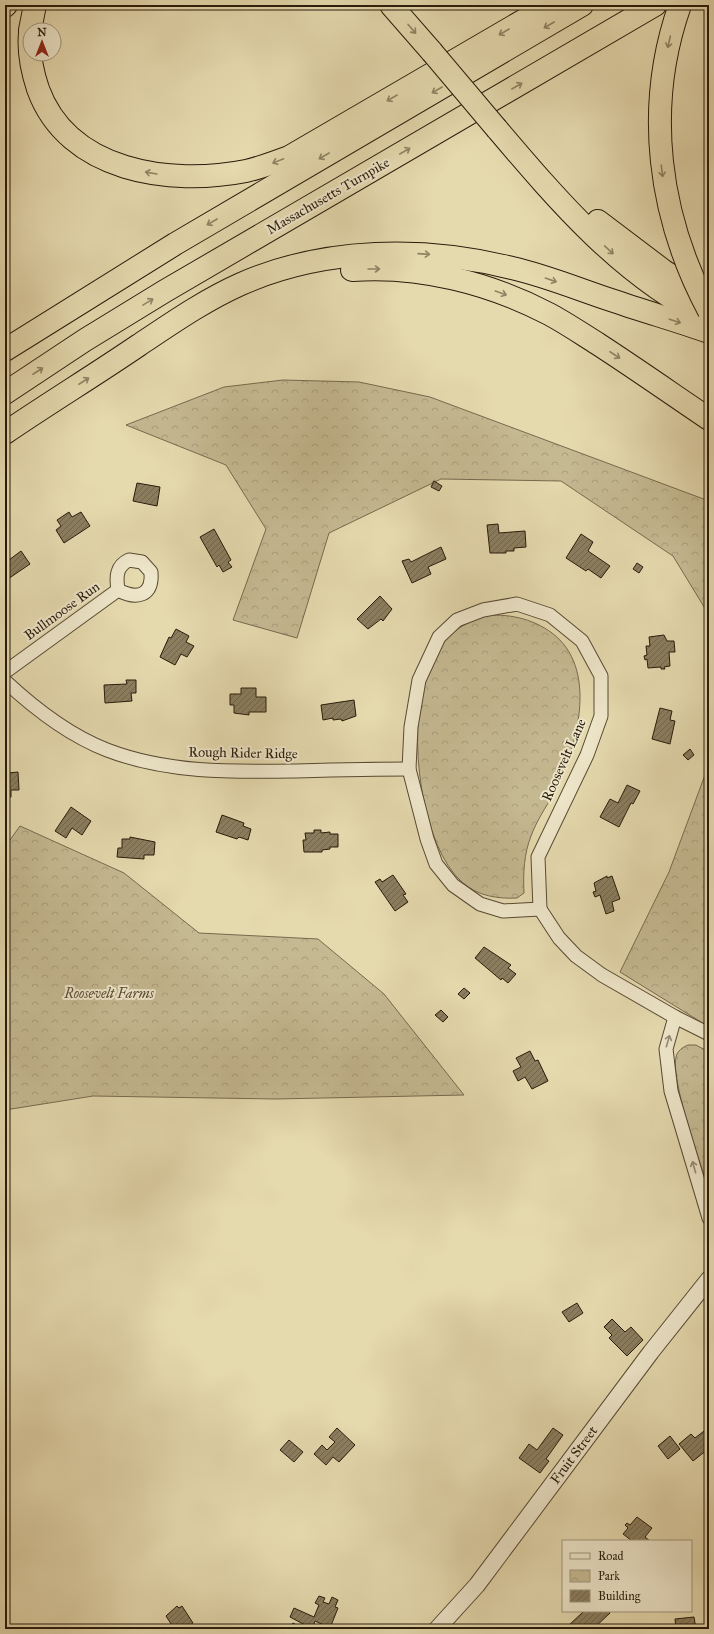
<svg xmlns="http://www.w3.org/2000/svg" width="714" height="1634" font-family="'IM FELL Great Primer',serif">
	<defs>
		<pattern id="park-crowns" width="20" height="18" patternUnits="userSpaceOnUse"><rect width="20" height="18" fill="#c5b992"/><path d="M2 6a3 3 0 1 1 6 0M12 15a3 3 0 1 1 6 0" fill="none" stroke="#a99e7d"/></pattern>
		<pattern id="building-hatch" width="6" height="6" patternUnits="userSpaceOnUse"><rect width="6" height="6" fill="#8a7e5f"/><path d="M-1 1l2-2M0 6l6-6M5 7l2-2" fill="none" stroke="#71664d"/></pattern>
	</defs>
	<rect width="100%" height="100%" fill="#e5d9ae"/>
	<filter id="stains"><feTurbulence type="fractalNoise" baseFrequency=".005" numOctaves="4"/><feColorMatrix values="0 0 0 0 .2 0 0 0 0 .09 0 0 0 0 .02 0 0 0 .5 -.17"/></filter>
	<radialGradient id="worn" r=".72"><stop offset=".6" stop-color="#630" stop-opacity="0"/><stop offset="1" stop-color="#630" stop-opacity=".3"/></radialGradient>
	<!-- park -->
	<g fill="url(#park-crowns)" stroke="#766a4e">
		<polygon points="283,380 359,382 430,397 709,501 709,615 673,556 561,481 441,479 329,533 297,638 233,620 266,529 226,465 126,425 224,387"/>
		<path d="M483,616c23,-3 49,2 69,17 46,35 26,108 6,152 -8,17 -20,32 -27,51 -7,18 -8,37 -7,57l-7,5c-19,1 -39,-2 -54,-15 -43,-37 -55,-150 -38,-201 2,-8 7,-15 10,-22 3,-7 6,-14 10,-19 10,-13 23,-18 38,-25z"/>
		<polygon points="709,764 709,1027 620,972 669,872"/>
		<polygon points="20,826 124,873 199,933 318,939 384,994 464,1095 276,1099 93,1096 5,1110 5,847"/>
		<path d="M688,1045h8l13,7v138c-9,-28 -38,-108 -33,-133 1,-6 7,-10 12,-12z"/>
	</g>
	<!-- building -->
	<g fill="url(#building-hatch)" stroke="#281b0a">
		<polygon points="434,481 442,486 439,491 431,487"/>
		<polygon points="137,483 160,487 157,506 133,501"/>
		<polygon points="69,512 72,517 81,512 90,526 64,543 56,530 61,526 57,520"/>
		<polygon points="498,524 499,533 525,531 526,547 514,548 514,551 506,551 506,553 490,553 487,525"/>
		<polygon points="214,529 231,560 228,562 232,567 223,572 219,565 217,567 200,537"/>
		<polygon points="581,534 593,542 588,551 610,566 601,578 588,569 586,571 566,558"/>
		<polygon points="441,547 446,559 428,567 431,574 412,583 402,561 409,559 411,562"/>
		<polygon points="21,551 30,564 5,581 5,563"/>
		<polygon points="637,563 643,567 639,573 633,569"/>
		<polygon points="380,596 392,609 383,621 381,619 368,629 357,619"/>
		<polygon points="176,629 189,636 186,642 194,646 187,657 181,654 175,665 160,657 169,637 171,638"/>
		<polygon points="664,635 667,641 674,641 675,652 669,652 670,666 664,667 665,669 661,669 661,667 648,668 647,659 645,660 644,656 647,655 646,646 650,646 649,637"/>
		<polygon points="126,680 136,680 136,693 131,693 132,701 105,703 104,685 127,684"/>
		<polygon points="241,688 256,688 256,697 266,697 266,712 249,712 249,715 234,713 234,705 230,705 230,694 241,694"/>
		<polygon points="354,700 356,716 342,721 341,719 333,720 333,718 323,720 321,705"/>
		<polygon points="660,708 672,711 670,720 675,721 670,744 652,739"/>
		<polygon points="690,749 694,755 688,760 683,755"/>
		<polygon points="5,770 8,770 8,773 18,772 19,790 11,790 11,797 5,798"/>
		<polygon points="627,785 640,791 633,804 631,803 619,827 600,817 610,799 618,803"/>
		<polygon points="71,807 91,821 82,835 72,828 66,838 55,831"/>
		<polygon points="222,815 244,823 243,826 251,829 248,840 239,837 237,839 216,832"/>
		<polygon points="314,830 321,830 321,833 330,832 330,834 338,834 338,847 330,847 330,849 322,850 322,852 304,852 303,840 306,840 305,833 314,833"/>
		<polygon points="130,837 155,842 154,855 144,855 144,859 117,857 118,848 122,848 122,839 130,839"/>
		<polygon points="393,875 406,894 403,895 408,902 395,911 375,882 380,879 382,882"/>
		<polygon points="607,876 607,878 612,876 620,899 612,902 614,911 606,914 600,895 595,897 593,892 596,891 594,883"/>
		<polygon points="484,947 511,965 508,968 516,974 508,983 502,978 501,980 475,958"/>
		<polygon points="464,988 470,993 464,999 458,994"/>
		<polygon points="441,1010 448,1017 443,1022 435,1015"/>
		<polygon points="530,1051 535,1061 538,1060 548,1081 532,1089 525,1077 518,1081 513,1071 521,1067 516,1058"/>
		<polygon points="577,1303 583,1313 569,1322 562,1312"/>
		<polygon points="612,1319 625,1332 631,1327 643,1340 627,1356 609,1338 612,1335 604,1327"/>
		<polygon points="337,1428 355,1445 339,1462 333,1457 326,1465 314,1454 322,1445 327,1450 335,1442 329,1437"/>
		<polygon points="553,1428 563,1435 546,1459 549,1461 540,1473 519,1458 529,1444 537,1450"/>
		<polygon points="708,1428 709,1452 707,1450 693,1461 679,1444 691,1434 695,1438"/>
		<polygon points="670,1436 680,1449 668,1459 658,1446"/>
		<polygon points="289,1440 303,1452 294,1462 280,1450"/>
		<polygon points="637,1517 652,1528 645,1537 650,1541 632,1541 623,1534 628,1528 625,1525 627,1523 630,1525"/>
		<polygon points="319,1596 325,1598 323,1602 329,1604 332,1597 338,1600 335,1607 338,1608 330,1628 315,1621 312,1629 305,1629 307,1626 290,1617 294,1608 314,1617 319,1605 315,1603"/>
		<polygon points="177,1606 179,1608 182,1606 193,1623 184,1629 171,1629 173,1627 166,1616"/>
		<polygon points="584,1611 609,1611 610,1613 593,1629 568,1629 567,1627"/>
		<polygon points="694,1617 696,1629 676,1629 675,1619"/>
		<polygon points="293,1623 303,1629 289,1629"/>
	</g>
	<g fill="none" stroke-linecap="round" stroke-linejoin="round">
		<defs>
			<g id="minor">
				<path d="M129,560l13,2 9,10c2,24 -14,28 -33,18 -2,-13 -2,-24 11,-30z"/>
				<polygon points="517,604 550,615 582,641 601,676 601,716 587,755 538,857 540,909 503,911 480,904 453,885 436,864 427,839 409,769 411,727 419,680 439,637 457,620 483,610"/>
				<polyline points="5,672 118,590"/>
				<path d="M5,681c30,28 63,54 102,69 60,23 123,22 186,21 39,-1 77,-2 116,-2"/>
				<polyline points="540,909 559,938 576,956 602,975 675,1017 709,1034"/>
				<polyline points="675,1017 666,1049 671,1091 709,1218"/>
			</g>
			<polyline id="tertiary" points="437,1629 477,1585 651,1352 709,1279"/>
			<g id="motorway">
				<polyline points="391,5 432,52"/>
				<polyline points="5,6 6,5"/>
				<polyline points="30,30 35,5"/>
				<path d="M30,33c-2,20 2,38 8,56 30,83 132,97 208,82 14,-3 29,-9 43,-14l261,-152"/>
				<path d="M497,129c62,73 125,147 212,190"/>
				<polyline points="598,221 664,271 709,299"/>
				<path d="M352,270c67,-5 138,13 197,44 17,9 33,20 49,30 37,24 74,50 111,75"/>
				<polyline points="5,350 175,244 582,5"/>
				<polyline points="5,393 85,340 165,291 655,5"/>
				<path d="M5,433c44,-30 90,-58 134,-88 33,-22 66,-45 102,-61 84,-37 184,-38 271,-16 35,8 68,22 102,33 32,11 64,20 95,31"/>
			</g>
		</defs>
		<!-- minor casing -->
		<use href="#minor" stroke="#574a33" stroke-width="15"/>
		<!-- tertiary casing -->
		<use href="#tertiary" stroke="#574a33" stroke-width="18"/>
		<!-- motorway casing -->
		<use href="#motorway" stroke="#281b0a" stroke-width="24"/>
		<!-- minor -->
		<use href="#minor" stroke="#eee6ca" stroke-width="13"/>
		<!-- tertiary -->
		<use href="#tertiary" stroke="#eee6ca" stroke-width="16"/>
		<!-- motorway -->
		<use href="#motorway" stroke="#e5d9ae" stroke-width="22"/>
		<defs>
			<g id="motorway-bridge">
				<path d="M680,5c-36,102 -22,211 29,306"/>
				<polyline points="432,52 497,129"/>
			</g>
		</defs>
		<!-- motorway-bridge casing -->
		<use href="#motorway-bridge" stroke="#281b0a" stroke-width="24" stroke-linecap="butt"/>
		<!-- motorway-bridge -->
		<use href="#motorway-bridge" stroke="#e5d9ae" stroke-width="22"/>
	</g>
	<!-- one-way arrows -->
	<defs><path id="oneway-shaft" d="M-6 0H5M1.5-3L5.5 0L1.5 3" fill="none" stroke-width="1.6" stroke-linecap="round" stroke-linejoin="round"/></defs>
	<g stroke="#908464">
		<use href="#oneway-shaft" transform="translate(549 25) rotate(150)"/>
		<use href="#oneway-shaft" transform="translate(412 29) rotate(49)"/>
		<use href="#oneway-shaft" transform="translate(504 32) rotate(150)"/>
		<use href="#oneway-shaft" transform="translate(669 42) rotate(103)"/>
		<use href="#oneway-shaft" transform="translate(517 86) rotate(-30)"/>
		<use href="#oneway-shaft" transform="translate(437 90) rotate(150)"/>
		<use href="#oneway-shaft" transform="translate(392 98) rotate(150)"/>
		<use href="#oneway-shaft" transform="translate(405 151) rotate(-30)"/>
		<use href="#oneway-shaft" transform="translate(324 156) rotate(150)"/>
		<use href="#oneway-shaft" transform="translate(278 161) rotate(158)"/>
		<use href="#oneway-shaft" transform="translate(662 171) rotate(83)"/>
		<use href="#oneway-shaft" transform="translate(151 173) rotate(-170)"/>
		<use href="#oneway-shaft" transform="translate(212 222) rotate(150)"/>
		<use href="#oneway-shaft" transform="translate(609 250) rotate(43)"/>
		<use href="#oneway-shaft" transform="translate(424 254) rotate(4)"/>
		<use href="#oneway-shaft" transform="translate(374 269)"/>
		<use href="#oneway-shaft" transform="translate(551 280) rotate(19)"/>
		<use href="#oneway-shaft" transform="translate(501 293) rotate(20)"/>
		<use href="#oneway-shaft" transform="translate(148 302) rotate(-31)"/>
		<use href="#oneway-shaft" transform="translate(675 321) rotate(18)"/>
		<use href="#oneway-shaft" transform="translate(615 355) rotate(33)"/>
		<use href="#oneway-shaft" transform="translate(38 371) rotate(-33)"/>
		<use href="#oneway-shaft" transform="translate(84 381) rotate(-33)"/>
	</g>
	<g stroke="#958b74">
		<use href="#oneway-shaft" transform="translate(668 1041) rotate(-74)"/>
		<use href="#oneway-shaft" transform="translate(694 1167) rotate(-106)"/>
	</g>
	<g text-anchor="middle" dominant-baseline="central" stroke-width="4" stroke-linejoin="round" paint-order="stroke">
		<!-- street labels -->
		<g font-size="14" fill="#281b0a" stroke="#eee6ca">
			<text transform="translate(328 196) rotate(-30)">Massachusetts Turnpike</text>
			<text transform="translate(62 611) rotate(-36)">Bullmoose Run</text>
			<text transform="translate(243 753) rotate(1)">Rough Rider Ridge</text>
			<text transform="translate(564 760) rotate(-66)">Roosevelt Lane</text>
			<text transform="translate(574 1455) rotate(-53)">Fruit Street</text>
		</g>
		<!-- park labels -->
		<g font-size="14" font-style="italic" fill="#574a33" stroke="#eee6ca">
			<text x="109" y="993">Roosevelt Farms</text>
		</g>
	</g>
	<!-- margin -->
	<rect width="714" height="1634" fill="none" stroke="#e5d9ae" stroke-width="20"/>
	<rect x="6" y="6" width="702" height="1622" fill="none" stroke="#281b0a" stroke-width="2"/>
	<rect x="10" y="10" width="694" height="1614" fill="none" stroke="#281b0a"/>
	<!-- legend -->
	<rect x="562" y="1540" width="130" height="72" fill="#eee6ca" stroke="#9f957d"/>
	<rect x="570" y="1553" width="20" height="6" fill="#eee6ca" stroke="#9f957d"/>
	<text x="598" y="1560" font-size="12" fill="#281b0a">Road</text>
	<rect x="570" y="1570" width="20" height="12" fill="url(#park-crowns)" stroke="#9f957d"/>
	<text x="598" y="1580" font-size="12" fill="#281b0a">Park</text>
	<rect x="570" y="1590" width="20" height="12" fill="url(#building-hatch)" stroke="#9f957d"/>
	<text x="598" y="1600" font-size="12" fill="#281b0a">Building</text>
	<!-- north arrow -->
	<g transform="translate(42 42)"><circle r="19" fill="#eee6ca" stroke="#9f957d"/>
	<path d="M0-3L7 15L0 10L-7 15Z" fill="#8f2418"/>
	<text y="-6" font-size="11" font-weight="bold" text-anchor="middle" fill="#281b0a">N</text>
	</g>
	<rect width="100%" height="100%" filter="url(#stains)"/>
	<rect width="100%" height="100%" fill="url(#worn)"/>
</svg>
